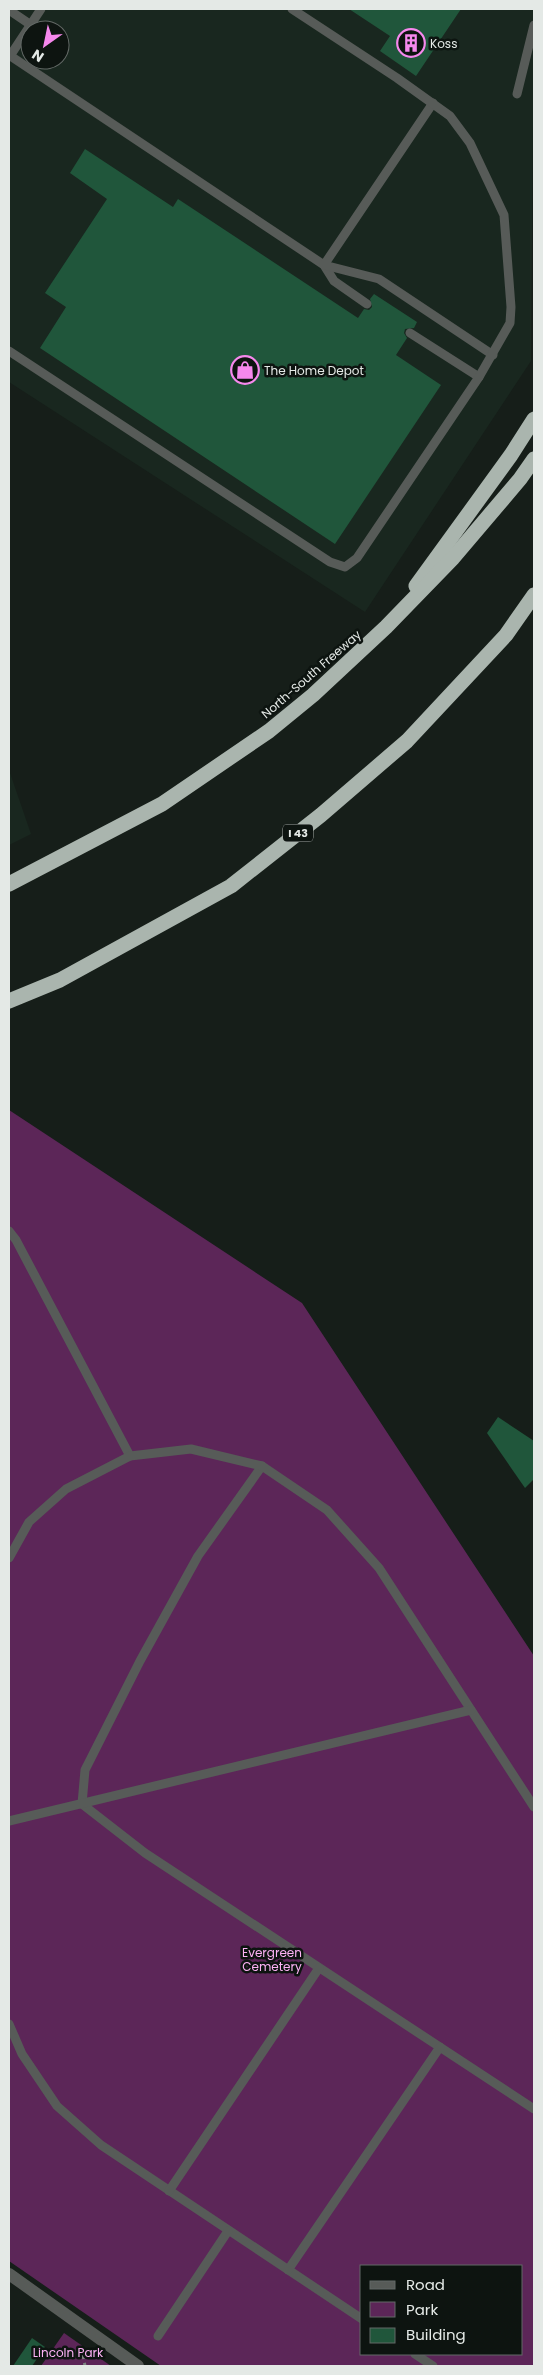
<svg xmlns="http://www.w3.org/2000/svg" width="543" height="2375" font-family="Poppins,sans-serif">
	<rect width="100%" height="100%" fill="#161e19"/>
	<!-- built -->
	<g fill="#19271f" fill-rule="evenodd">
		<path d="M9,9h525l-3,352 -166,251 -356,-230zM30,30h30v30h-30z"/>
		<polygon points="9,770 31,834 9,845"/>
	</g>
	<!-- green -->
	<g fill="#5c2658" fill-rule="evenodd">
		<path d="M9,1110l293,193 232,353v710h-373l-152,-105zM362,2266h160v88h-160z"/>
		<polygon points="64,2333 111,2366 41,2366"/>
	</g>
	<!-- building -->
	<g fill="#20563b">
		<polygon points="349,9 461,9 416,76 380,51 390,36"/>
		<polygon points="85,149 173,207 178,199 358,318 364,309 369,310 372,307 370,299 374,294 417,322 414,328 405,329 404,333 407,338 396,355 441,385 335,544 40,348 66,307 45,293 107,199 70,173"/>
		<polygon points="498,1417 534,1441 534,1479 525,1488 487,1433"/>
		<polygon points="32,2338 45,2347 32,2366 13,2366"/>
	</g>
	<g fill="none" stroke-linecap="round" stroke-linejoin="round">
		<!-- path -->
		<polyline stroke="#7d8480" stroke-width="3" stroke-dasharray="4 4" stroke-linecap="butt" points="83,2355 85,2366"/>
		<!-- lane -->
		<g stroke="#575b58" stroke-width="9">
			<polyline points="9,10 31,25"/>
			<polyline points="9,55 324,265 334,281 367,304"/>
			<polyline points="10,56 41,9"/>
			<polyline points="517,94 534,25"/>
			<polyline points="433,103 324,265 379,279 493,355"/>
			<polyline points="410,333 479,377"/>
			<polyline points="9,351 330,562 345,567 357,558 479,377 510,323 511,307 504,215 470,143 450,116 397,78 292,9"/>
			<polyline points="9,1231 16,1240 130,1456"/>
			<polyline points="262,1466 198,1556 140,1661 85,1770 82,1804 145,1853 534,2109"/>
			<polyline points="9,1558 29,1522 66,1489 130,1456 191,1449 262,1466 327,1510 379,1568 534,1807"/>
			<polyline points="9,1821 471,1710"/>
			<polyline points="9,2024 22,2054 57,2106 101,2145 362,2319"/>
			<polyline points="169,2191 319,1968"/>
			<polyline points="288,2270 440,2047"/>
			<polyline points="158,2336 228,2231"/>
			<polyline points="415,2354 433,2366"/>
		</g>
		<!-- street -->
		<polyline stroke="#575b58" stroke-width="12" points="9,2274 138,2366"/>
		<!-- highway -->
		<g stroke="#aab5ae" stroke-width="15">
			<polyline points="416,586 511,455 534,419"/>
			<polyline points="9,884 162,804 269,731 313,695 386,627 453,558 520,479 534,459"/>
			<polyline points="9,1001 60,980 231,886 321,815 407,741 506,635 534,595"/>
		</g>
	</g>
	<!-- icons -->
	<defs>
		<symbol id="building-ring" viewBox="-11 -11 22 22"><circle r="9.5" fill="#0d1410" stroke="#f688ed" stroke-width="1.5"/><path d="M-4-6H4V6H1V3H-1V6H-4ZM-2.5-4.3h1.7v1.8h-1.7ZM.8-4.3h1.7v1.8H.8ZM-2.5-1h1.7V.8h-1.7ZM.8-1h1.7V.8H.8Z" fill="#f688ed"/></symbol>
		<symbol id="shop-ring" viewBox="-11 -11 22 22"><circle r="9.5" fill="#0d1410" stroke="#f688ed" stroke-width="1.5"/><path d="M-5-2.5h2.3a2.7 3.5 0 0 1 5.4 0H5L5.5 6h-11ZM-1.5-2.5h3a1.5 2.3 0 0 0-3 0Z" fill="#f688ed"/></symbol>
	</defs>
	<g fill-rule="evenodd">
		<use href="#building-ring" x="395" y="27" width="32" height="32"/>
		<use href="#shop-ring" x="229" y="354" width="32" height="32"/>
	</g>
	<g text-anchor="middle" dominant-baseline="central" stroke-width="5" stroke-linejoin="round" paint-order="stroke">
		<!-- shield labels -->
		<rect fill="#0d1410" stroke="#a4a9a6" stroke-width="1" x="283" y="824.5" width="30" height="17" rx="4"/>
		<g font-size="11" font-weight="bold" fill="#e4e9e6">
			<text x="298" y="833">I 43</text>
		</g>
		<!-- poi labels -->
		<g font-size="12" fill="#e4e9e6" stroke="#0d1410" text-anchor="start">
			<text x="430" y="43">Koss</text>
			<text x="264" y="370">The Home Depot</text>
		</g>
		<!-- street labels -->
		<g font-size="12" fill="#e4e9e6" stroke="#0d1410">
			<text transform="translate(311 674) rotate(-41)">North-South Freeway</text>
		</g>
		<!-- park labels -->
		<g font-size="12" fill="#fdb2f5" stroke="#0d1410">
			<text x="272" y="1952">Evergreen<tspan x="272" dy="14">Cemetery</tspan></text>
			<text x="68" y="2352">Lincoln Park</text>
		</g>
	</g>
	<!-- border -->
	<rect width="543" height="2375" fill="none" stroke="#e4e9e6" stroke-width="20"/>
	<!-- legend -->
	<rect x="360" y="2265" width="162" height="90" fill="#0d1410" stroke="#636966"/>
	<rect x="370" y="2281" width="25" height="8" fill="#575b58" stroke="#636966"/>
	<text x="406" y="2290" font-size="15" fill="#e4e9e6">Road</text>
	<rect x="370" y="2302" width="25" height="15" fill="#5c2658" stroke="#636966"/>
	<text x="406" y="2315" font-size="15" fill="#e4e9e6">Park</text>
	<rect x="370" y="2328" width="25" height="15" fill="#20563b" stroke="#636966"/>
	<text x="406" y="2340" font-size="15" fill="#e4e9e6">Building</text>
	<!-- north arrow -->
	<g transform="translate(45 45) rotate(213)"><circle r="24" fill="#0d1410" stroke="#636966"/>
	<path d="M0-4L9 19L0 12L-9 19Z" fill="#f688ed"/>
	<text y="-8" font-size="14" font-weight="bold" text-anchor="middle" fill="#e4e9e6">N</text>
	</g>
</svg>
